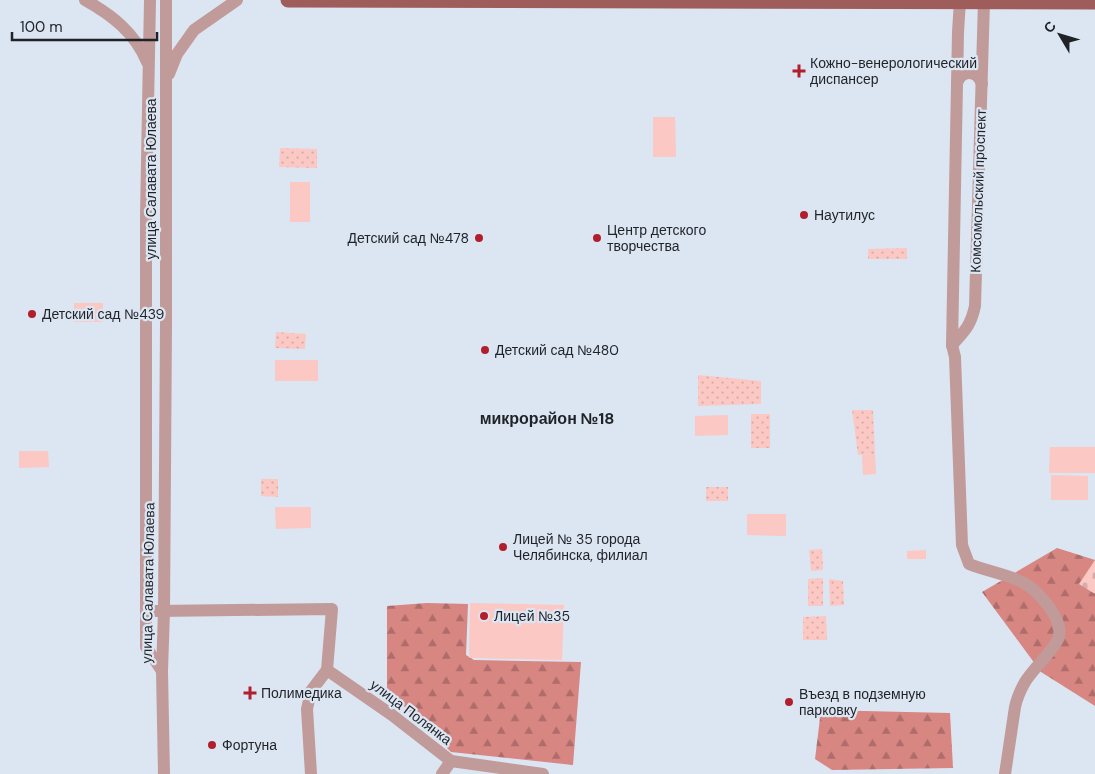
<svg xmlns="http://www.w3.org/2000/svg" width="1095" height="774" font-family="'DM Sans',sans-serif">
	<defs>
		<pattern id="forest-firs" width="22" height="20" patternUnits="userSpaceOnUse" patternTransform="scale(1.25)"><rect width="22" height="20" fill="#d78682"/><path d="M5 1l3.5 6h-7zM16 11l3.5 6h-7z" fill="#ae6d6a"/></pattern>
		<pattern id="cemetery-stones" width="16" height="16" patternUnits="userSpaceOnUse" patternTransform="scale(1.25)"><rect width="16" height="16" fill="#fbc8c4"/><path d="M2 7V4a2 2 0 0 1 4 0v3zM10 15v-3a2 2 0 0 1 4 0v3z" fill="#d7aca8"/></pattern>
		<pattern id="park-dots" width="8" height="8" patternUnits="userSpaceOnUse" patternTransform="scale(1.25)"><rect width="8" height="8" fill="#fbc8c4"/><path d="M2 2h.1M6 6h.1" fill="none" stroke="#d7aca8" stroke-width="1.8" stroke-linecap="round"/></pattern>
	</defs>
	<rect width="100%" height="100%" fill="#dce5f2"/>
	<!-- forest -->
	<g fill="url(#forest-firs)">
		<polygon points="1057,548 1095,560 1095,706 1041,672 982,592"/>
		<polygon points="427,603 468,604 466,655 474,660 581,662 573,765 451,752 387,690 387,606"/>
		<polygon points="821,710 950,713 953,768 832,770 815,759"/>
	</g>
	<!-- cemetery -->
	<polygon fill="url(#cemetery-stones)" points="1095,560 1095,594 1079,584"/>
	<!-- park -->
	<g fill="url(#park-dots)">
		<polygon points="280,148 317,149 317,168 279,167"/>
		<polygon points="907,248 907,259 868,259 868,249"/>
		<polygon points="276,332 306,334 305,349 275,348"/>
		<polygon points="698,375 761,381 761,404 698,406"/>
		<polygon points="852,410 873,410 875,454 858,455"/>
		<rect x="751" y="414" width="19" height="34"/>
		<polygon points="261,479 278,479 278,497 261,496"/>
		<rect x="706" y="487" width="22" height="14"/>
		<polygon points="822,549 823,570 811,571 809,550"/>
		<polygon points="823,578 823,606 808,606 808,579"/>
		<polygon points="829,579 843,581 844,605 830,606"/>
		<polygon points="826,616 827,640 803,640 803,617"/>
	</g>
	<!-- pitch -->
	<g fill="#fbc8c4">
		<polygon points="653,117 675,117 676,157 653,157"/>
		<rect x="290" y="182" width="20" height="40"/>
		<rect x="74" y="303" width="29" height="19"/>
		<rect x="275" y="360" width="43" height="21"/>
		<polygon points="728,415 728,435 695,436 695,416"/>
		<polygon points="1050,447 1095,447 1095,473 1049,473"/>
		<polygon points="19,451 48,451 49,467 19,468"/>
		<polygon points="875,454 876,474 863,475 862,455"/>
		<polygon points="1051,475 1088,476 1088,500 1051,500"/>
		<polygon points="275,507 311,507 311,528 276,529"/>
		<polygon points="747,514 786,514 786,536 747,535"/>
		<polygon points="926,550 926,559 907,559 907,551"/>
		<polygon points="470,603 564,605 562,660 469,658"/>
	</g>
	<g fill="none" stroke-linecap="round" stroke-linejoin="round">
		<!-- minor -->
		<g stroke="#c19b99" stroke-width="12">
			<path d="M85,0c27,15 50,33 62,62"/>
			<polyline points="150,0 146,216 146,647 162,671"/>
			<path d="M960,1l-2,31 -6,313 3,12 7,188 7,19c14,6 44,12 55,19 14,8 42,38 34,56 -8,16 -23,27 -33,43 -4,7 -8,16 -10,25l-10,67"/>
			<polyline points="169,74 177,54 194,30 237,0"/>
			<path d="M957,83c5,-14 20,-13 25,1"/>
			<path d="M952,345c13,-14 19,-20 23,-39l9,-305"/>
			<polyline points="156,611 332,609 327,670 392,715 451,761 543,774"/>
			<polyline points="164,774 162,671 164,611 166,326 166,0"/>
			<polyline points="311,774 307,709 311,691 327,670"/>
			<polyline points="442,774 451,761"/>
		</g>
		<!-- major -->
		<polyline stroke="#9e5d5a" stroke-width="15" points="288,0 1095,2"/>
	</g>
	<!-- markers -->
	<g fill="#b11f2d" stroke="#dce5f2" stroke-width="2">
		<path d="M796.5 63.5h5v5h5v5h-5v5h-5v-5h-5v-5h5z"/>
		<circle cx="804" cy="215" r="5"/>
		<circle cx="479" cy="238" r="5"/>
		<circle cx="597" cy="238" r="5"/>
		<circle cx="32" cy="314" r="5"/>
		<circle cx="485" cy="350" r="5"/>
		<circle cx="503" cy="547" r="5"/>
		<circle cx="484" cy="616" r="5"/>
		<path d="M247.5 685.5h5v5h5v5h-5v5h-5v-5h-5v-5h5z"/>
		<circle cx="789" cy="702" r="5"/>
		<circle cx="212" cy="745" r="5"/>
	</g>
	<g text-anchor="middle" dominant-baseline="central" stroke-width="4.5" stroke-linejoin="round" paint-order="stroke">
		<!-- poi labels -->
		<g font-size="14" fill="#1f2227" stroke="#dce5f2" text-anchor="start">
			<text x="810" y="63">Кожно-венерологический<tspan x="810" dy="16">диспансер</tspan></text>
			<text x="814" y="215">Наутилус</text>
			<text x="607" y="230">Центр детского<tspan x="607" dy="16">творчества</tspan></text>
			<text x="469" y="238" text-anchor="end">Детский сад №478</text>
			<text x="42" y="314">Детский сад №439</text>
			<text x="495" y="350">Детский сад №480</text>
			<text x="513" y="539">Лицей № 35 города<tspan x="513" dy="16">Челябинска, филиал</tspan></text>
			<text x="494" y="616">Лицей №35</text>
			<text x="261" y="693">Полимедика</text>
			<text x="799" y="694">Въезд в подземную<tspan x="799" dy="16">парковку</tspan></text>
			<text x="222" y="745">Фортуна</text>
		</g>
		<!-- street labels -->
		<g font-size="14" fill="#1f2227" stroke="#dce5f2">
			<text transform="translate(151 179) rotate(-90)">улица Салавата Юлаева</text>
			<text transform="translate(978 191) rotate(-88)">Комсомольский проспект</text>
			<text transform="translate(148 583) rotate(-89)">улица Салавата Юлаева</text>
			<text transform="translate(411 712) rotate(37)">улица Полянка</text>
		</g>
		<!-- quarter labels -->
		<g font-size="16" font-weight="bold" fill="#1f2227" stroke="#dce5f2">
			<text x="547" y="418">микрорайон №18</text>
		</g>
	</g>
	<!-- north arrow -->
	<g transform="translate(1060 35) rotate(308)" stroke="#dce5f2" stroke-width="4" paint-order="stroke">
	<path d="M0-4L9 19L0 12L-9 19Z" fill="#1f2227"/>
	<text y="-8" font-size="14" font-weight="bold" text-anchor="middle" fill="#1f2227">С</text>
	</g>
	<!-- scale -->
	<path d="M12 32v8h145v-8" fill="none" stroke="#1f2227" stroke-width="2.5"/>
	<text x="20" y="32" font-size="15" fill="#1f2227" stroke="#dce5f2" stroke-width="4" paint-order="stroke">100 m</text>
</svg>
